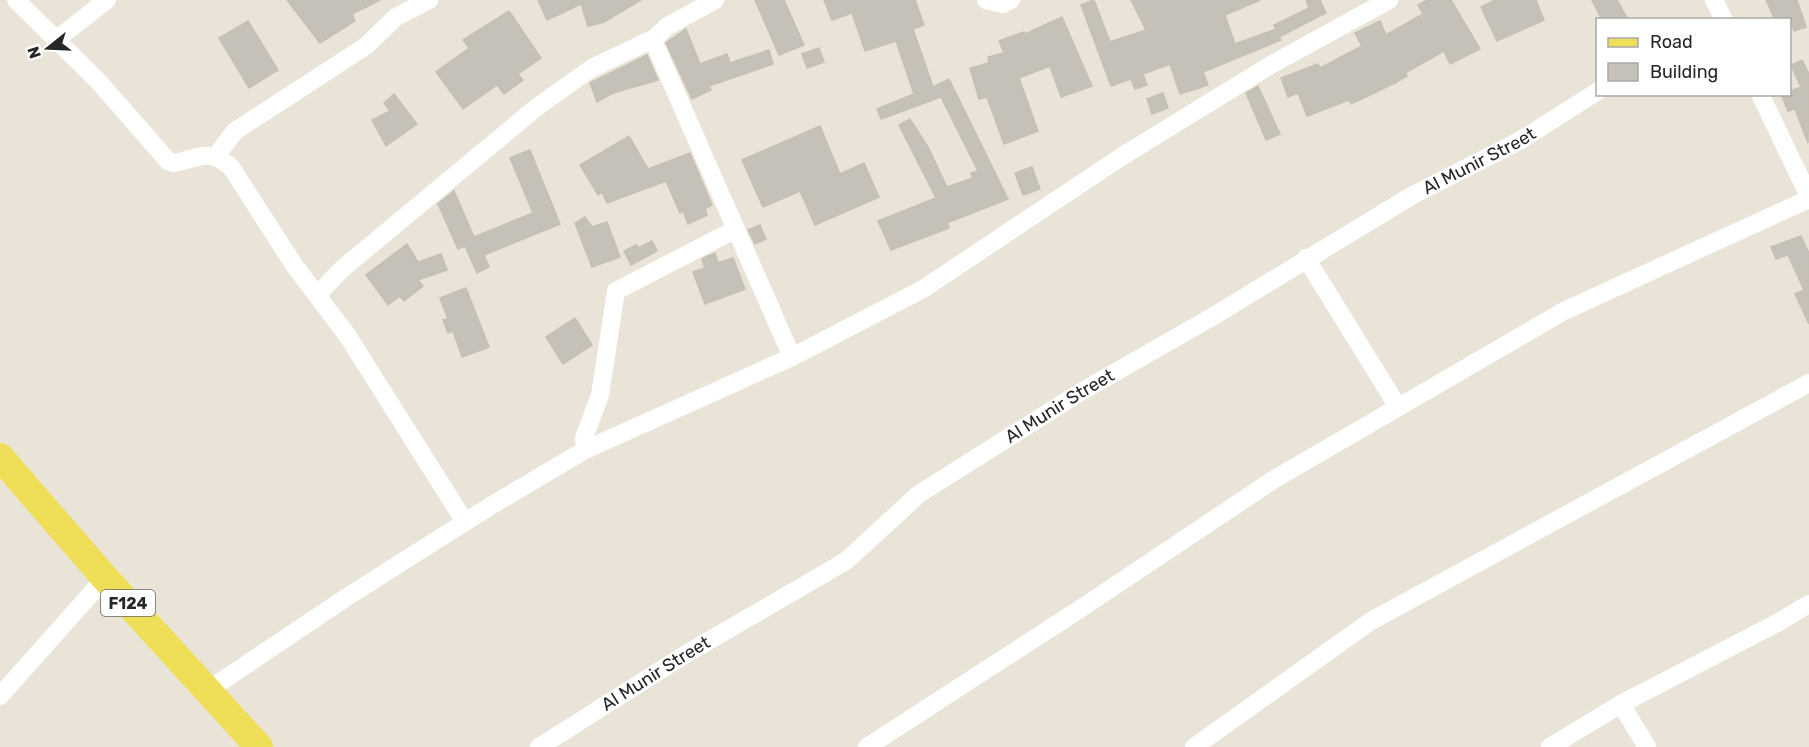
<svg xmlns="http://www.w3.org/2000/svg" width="1809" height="747" font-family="Rubik,sans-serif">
	<rect width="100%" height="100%" fill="#eae4d8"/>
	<!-- building -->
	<g fill="#c5c1b8" stroke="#c5c0b2" stroke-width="1.5">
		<polygon points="287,0 380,0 352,14 355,21 320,43"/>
		<polygon points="538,0 641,0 604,22 588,26 581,4 547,20"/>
		<polygon points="755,0 784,0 804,45 779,55"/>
		<polygon points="824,0 915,0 924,25 913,29 933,87 949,79 1008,199 947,223 949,228 891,250 878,221 936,198 899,125 910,119 928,147 947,187 973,178 971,173 978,171 941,97 881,119 877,109 914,94 896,41 865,51 852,13 832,20"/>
		<polygon points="1094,0 1110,42 1146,30 1131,0 1260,0 1225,15 1235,44 1276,29 1274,25 1309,8 1306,0 1320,0 1326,13 1281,36 1277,30 1281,40 1203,72 1208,85 1180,94 1170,64 1143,74 1147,85 1135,89 1131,79 1111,86 1081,5"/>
		<polygon points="1427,0 1451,0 1480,49 1450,64 1444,51 1405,73 1407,76 1395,83 1351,104 1349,100 1307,116 1298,93 1288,97 1281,78 1318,64 1320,68 1362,46 1355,33 1380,21 1386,35 1423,14 1418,5"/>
		<polygon points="1495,0 1536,0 1544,20 1497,41 1481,7"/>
		<polygon points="1592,0 1617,0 1628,20 1602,20"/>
		<polygon points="1766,0 1797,0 1806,27 1794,31 1790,20 1775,20"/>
		<polygon points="509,11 541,58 518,74 523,80 504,94 497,85 463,109 436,72 469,48 463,40"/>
		<polygon points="1062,17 1092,86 1061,97 1050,66 1019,78 1038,131 1004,144 987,97 979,99 970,68 989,63 988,57 1004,53 999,41 1024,32 1025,34"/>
		<polygon points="248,21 278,70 249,88 219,38"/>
		<polygon points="686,29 700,64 727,54 730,63 769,50 773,64 709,86 711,90 692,99 666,43"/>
		<polygon points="819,48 824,62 807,68 802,54"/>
		<polygon points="647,55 658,80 613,93 597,102 590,83"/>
		<polygon points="1802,60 1809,74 1808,143 1795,109 1788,111 1781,94 1790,94 1790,91 1801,87 1791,65"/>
		<polygon points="1258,86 1280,134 1266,140 1246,93"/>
		<polygon points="1163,93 1168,108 1152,114 1147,99"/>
		<polygon points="394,94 417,124 386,146 372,120 390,111 384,103"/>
		<polygon points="820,126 840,174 864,163 879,197 815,225 800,191 763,207 742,160"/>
		<polygon points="629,136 648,169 690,153 712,205 705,209 707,215 688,224 683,211 680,213 666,181 607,203 602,192 598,195 580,165"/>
		<polygon points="530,150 560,224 484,255 489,267 477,273 465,246 458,249 438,204 454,191 474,237 533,213 510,158"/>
		<polygon points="1032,167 1040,189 1023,195 1015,173"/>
		<polygon points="585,217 592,227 607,222 620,257 592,267 575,223"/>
		<polygon points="760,225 766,239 755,244 748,230"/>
		<polygon points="1801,236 1809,253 1809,324 1795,294 1804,290 1788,255 1776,259 1771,247"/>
		<polygon points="652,241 657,251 631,265 624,251 636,245 638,248"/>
		<polygon points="407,244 418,262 441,254 447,270 418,280 423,286 404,301 400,296 388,305 366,275"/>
		<polygon points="715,253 718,263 733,258 745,289 705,304 693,272 705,268 702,259"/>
		<polygon points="466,288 489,347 462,357 453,331 448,333 443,320 448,319 440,298"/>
		<polygon points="575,318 592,345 563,364 546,337"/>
	</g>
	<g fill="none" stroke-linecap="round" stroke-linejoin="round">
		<!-- minor -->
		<g stroke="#fff" stroke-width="18">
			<path d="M16,0l83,82 69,79 5,2c26,-4 34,-16 58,4l63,98 53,70 118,187"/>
			<polyline points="715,0 666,27 655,38 655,45 792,357"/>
			<polyline points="986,0 1003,4 1011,0"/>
			<polyline points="1714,0 1724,20"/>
			<polyline points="57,39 107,0"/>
			<polyline points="1760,94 1809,196"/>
			<polyline points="216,156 235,131 366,46 396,17 429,0"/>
			<polyline points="1306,258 1398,407"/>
			<polyline points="318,294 342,269 537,107 592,68 655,38"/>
			<polyline points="585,450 584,438 600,395 616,291 736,229"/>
			<polyline points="207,691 347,597 492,505 585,450 792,357 923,289 1121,157 1274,63 1389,0"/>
			<polyline points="0,696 105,578"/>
			<polyline points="1621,704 1647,747"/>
			<path id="s1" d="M539,747l147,-93 160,-93 73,-67 160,-101 133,-76 201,-122 108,-55 77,-49"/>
			<polyline points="867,747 1083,607 1273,480 1564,311 1809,199"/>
			<polyline points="1194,747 1371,621 1809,383"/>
			<polyline points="1550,747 1621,704 1777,623 1809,604"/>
		</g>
		<!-- primary -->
		<polyline stroke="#efde58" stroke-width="28" points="0,457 105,578 259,747"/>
	</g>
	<g text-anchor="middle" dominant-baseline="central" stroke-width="5" stroke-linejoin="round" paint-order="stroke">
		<!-- shield labels -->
		<rect fill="#fff" stroke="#686868" stroke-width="1.5" x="101" y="590" width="54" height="26" rx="4.5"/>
		<g font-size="16" font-weight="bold" fill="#272727">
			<text x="128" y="603">F124</text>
		</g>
		<!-- street labels -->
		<g font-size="18" fill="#272727" stroke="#fff">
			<text stroke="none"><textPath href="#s1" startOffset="1110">Al Munir Street</textPath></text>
			<text stroke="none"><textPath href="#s1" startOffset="624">Al Munir Street</textPath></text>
			<text stroke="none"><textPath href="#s1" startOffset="138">Al Munir Street</textPath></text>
		</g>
	</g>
	<!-- legend -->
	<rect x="1596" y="18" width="195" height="78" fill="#ffffff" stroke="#a9a9a9" stroke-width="1.5"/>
	<rect x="1608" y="38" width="30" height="9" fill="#efde58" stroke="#a9a9a9" stroke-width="1.5"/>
	<text x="1650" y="48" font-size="18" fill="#272727">Road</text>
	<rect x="1608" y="63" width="30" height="18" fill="#c5c1b8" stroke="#a9a9a9" stroke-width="1.5"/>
	<text x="1650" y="78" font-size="18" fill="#272727">Building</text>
	<!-- north arrow -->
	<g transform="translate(48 48) rotate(252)" stroke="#ffffff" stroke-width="4.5" paint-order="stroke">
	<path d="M0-4.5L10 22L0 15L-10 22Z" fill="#272727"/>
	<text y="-9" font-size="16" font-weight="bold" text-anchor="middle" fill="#272727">N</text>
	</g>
</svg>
